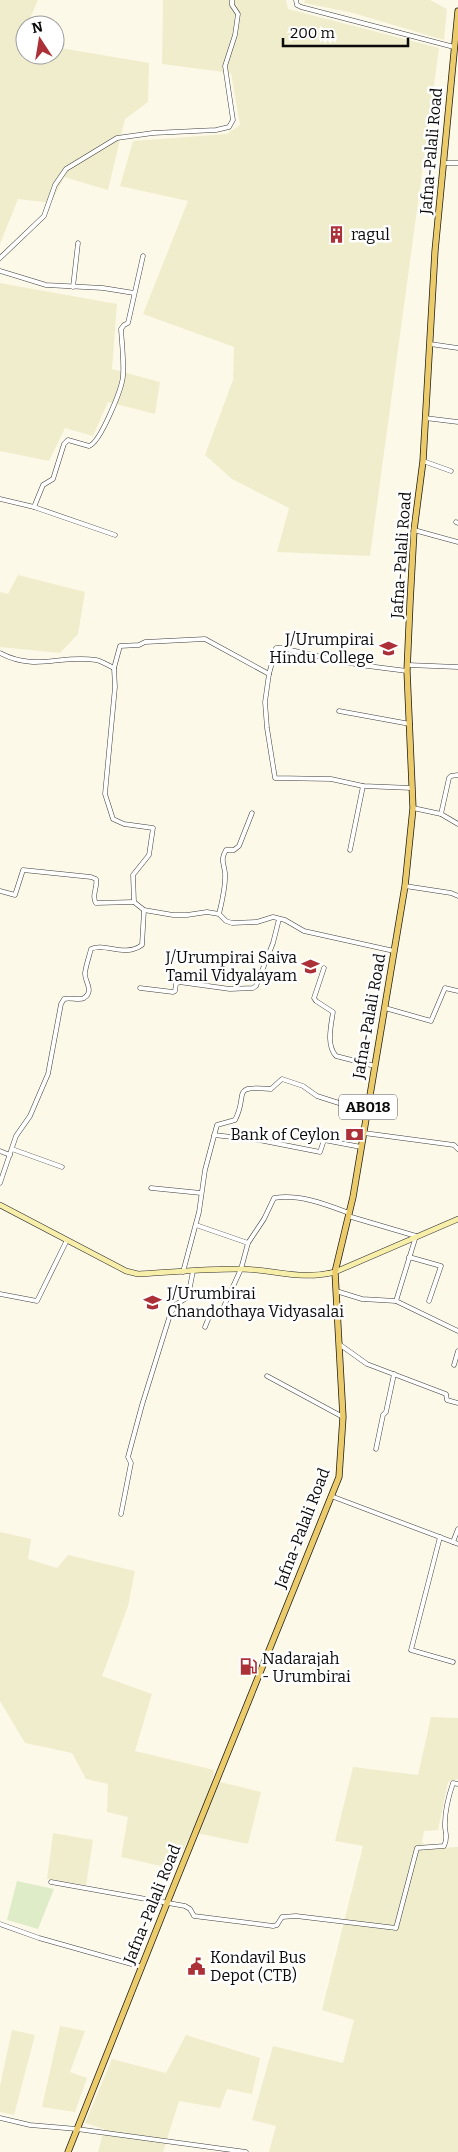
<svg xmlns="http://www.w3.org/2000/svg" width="458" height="2152" font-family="Bitter,serif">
	<rect width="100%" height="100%" fill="#fdf9e9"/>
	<!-- farmland -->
	<g fill="#f0edcc">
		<polygon points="0,0 38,0 27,25 25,25 20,41 25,42 25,55 55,55 55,47 149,63 148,102 125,119 108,190 64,177 51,203 18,199 0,244"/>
		<polygon points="163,0 286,0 288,9 439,48 370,556 277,552 289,508 232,479 205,455 233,380 234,347 143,314 188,201 120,186 133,141 227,134 240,125 231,73 162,64"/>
		<polygon points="305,0 430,0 447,9 444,40 353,13 304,3"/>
		<polygon points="0,283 117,304 112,369 160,382 155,414 108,402 93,436 65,428 49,461 0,451"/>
		<polygon points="18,575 85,592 78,634 60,653 0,647 0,592 8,594"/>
		<polygon points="0,1532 31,1539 28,1559 57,1568 68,1555 135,1571 128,1606 102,1676 152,1694 135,1751 214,1770 212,1780 261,1792 248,1844 192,1832 174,1869 121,1857 128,1817 107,1812 108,1784 86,1779 72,1753 25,1743 0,1701"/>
		<polygon points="431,1717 458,1718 458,1779 448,1782 438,1830 424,1831 422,1842 430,1849 458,1847 458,2152 269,2152 276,2126 252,2120 273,2046 343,2063 354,2020 322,2010 363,1846 335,1841 353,1767 418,1775"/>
		<polygon points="53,1833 93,1840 86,1885 47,1879"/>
		<polygon points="60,2026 85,2031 70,2072 87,2078 75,2112 42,2107"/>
		<polygon points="12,2030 35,2035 14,2115 0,2112 0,2086"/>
		<polygon points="186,2035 260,2058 252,2094 227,2089 220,2108 179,2101 163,2152 98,2152 104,2129 85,2123 112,2059 166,2073"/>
	</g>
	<!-- pitch -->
	<polygon fill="#dfecc8" points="17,1881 54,1889 38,1929 7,1920"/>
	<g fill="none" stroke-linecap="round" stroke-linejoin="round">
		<defs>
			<g id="minor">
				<polyline points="296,0 297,5 301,7 454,47"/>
				<polyline points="444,163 458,163"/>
				<polyline points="0,258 44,216 55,185 66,169 117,138 153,133 216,130 229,127 233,120 225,66 235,35 238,14 232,5 232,0"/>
				<polyline points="0,271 46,285 103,288 134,293"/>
				<polyline points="73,287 78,243"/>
				<polyline points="430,344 458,348"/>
				<polyline points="425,418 458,422"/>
				<polyline points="423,461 451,471"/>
				<polyline points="0,499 34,507 115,535"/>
				<path d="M34,507l9,-22 10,-6 11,-35 4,-4 21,6c11,-3 33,-57 34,-70 1,-15 -1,-32 -2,-47l3,-4 4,-2 15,-67"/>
				<polyline points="456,522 458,523"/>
				<polyline points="414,530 458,542"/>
				<path d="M0,653c36,19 61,1 96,7 6,1 13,6 18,8"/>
				<polyline points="408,665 458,667"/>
				<polyline points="269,674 265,702 267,728 275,778 331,779 363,786 412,788"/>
				<polyline points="339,711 410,724"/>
				<polyline points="413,808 441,814 458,824"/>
				<polyline points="441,814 449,778 451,776 458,775"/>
				<polyline points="350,850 363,786"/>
				<polyline points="405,886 451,893 458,896"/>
				<path d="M0,891l15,4 8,-25 68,7 5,2c2,8 -5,17 0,24l38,-1"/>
				<path d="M219,914c3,-13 7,-28 6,-41 -1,-10 -5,-13 1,-23h8l5,-4 13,-33"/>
				<polyline points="394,951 304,931 285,920 273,917 257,922 232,923 226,921 219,914 207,912 187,915 173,915 144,910 134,902 133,875 149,855 153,828 124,824 113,819 105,794 115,687 114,668 120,646 139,645 145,642 205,639 269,674 276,648 281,648 360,665 407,671"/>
				<path d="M324,968l-10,30 2,3 17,11c-2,14 -7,33 3,44l39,10"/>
				<polyline points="140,988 173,992 175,991 176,984 179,982 230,989 253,988 256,986 273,943 279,919"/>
				<polyline points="385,1008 431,1021 445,988 458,991"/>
				<polyline points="364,1133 454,1145 458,1149"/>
				<polyline points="214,1135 259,1140 320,1152 324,1140 361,1147"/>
				<polyline points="12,1149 62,1167"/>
				<polyline points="0,1151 10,1155"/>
				<path d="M0,1183l16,-47 14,-20 18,-42 13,-70 3,-5c7,-2 15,2 20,-1 11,-7 0,-17 1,-25 1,-8 4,-16 6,-24 14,-7 33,9 51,-4l2,-35"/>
				<polyline points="151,1188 201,1193"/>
				<polyline points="348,1216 416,1236 396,1301"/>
				<polyline points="196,1225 248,1243"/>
				<polyline points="409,1257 441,1266 429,1301"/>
				<path d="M183,1272l16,-60 6,-42 12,-45 18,-5c14,-26 -6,-35 36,-31l11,-10 21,7 14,10 50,16"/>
				<polyline points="336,1291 362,1299 396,1301 458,1331"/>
				<polyline points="0,1294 37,1301 67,1240"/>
				<path d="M205,1327l4,-10 11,-2 21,-46 7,-26 16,-24 10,-21c26,-4 51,6 75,15"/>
				<polyline points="339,1344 367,1364 446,1394 447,1400 458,1403"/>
				<polyline points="454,1365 458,1351"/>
				<polyline points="267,1376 343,1417"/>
				<polyline points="376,1449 383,1415 386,1412 394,1374"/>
				<polyline points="331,1496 458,1544"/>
				<polyline points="121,1514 131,1463 128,1457 142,1405 170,1315 175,1305 188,1297 193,1271"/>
				<polyline points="440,1537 411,1650 453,1662"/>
				<polyline points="453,1542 458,1529"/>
				<path d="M51,1882l134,24 5,3 4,7 79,10 4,-1 5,-8 14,-1 100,12 21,-80 27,-2c5,-9 0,-15 1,-23 0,-13 4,-28 8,-40l5,1"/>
				<polyline points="0,1924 39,1938 142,1967"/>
				<polyline points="0,2118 30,2125 77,2129 246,2152"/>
			</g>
			<path id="secondary" d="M0,1205l126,66 12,3c33,-2 67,-5 101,-5 34,0 61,12 96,3l123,-53"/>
			<polyline id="primary" points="68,2152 167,1903 339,1477 343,1417 335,1272 353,1197 405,886 413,808 407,671 410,603 414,530 423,461 435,251 458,11"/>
		</defs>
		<!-- minor casing -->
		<use href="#minor" stroke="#3d3d3d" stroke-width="5"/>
		<!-- secondary casing -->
		<use href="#secondary" stroke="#2c2c2c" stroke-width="6"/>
		<!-- primary casing -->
		<use href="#primary" stroke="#1b1b1b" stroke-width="7"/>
		<!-- minor -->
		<use href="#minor" stroke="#fff" stroke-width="4"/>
		<!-- secondary -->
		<use href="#secondary" stroke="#f7eeaa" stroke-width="5"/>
		<!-- primary -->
		<use href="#primary" stroke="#eccb6a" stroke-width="5.5"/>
	</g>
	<!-- icons -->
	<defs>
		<symbol id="building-bare" viewBox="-9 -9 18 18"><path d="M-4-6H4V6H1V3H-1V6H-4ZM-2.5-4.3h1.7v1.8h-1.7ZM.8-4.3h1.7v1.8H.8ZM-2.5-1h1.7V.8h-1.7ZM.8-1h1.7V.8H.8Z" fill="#ac3037" stroke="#fff" stroke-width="2.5" paint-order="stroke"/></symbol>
		<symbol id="school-bare" viewBox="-9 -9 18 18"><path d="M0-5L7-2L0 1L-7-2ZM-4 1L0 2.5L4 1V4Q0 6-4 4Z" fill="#ac3037" stroke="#fff" stroke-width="2.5" paint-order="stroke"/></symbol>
		<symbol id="bank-bare" viewBox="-9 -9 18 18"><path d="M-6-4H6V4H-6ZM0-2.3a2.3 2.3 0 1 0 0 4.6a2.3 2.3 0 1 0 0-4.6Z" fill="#ac3037" stroke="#fff" stroke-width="2.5" paint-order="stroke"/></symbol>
		<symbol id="fuel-bare" viewBox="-9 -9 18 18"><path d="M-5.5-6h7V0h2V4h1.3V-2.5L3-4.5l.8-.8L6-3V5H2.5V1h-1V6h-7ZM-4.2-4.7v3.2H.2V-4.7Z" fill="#ac3037" stroke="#fff" stroke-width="2.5" paint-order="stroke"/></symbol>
		<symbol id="civic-bare" viewBox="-9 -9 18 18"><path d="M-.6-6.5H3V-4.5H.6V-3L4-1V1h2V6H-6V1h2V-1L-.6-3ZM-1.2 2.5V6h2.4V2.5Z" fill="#ac3037" stroke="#fff" stroke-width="2.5" paint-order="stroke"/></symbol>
	</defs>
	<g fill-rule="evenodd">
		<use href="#building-bare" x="324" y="222" width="25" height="25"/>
		<use href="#school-bare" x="376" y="636" width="25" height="25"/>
		<use href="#school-bare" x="298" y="954" width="25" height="25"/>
		<use href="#bank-bare" x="342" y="1122" width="25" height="25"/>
		<use href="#school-bare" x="140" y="1290" width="25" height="25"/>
		<use href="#fuel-bare" x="236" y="1654" width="25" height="25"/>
		<use href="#civic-bare" x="184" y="1954" width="25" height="25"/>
	</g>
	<g text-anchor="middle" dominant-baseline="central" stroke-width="5" stroke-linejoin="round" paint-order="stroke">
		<!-- shield labels -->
		<rect fill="#fff" stroke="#545454" stroke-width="1" x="339" y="1094.5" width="58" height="25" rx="4"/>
		<g font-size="15" font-weight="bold" fill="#0a0a0a">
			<text x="368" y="1107">AB018</text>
		</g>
		<!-- street labels -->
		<g font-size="16" fill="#0a0a0a" stroke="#fff">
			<text transform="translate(431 151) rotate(-85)">Jafna-Palali Road</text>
			<text transform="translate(401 555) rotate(-86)">Jafna-Palali Road</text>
			<text transform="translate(369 1016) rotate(-80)">Jafna-Palali Road</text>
			<text transform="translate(302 1528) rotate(-69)">Jafna-Palali Road</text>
			<text transform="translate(152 1904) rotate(-68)">Jafna-Palali Road</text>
		</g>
		<!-- poi labels -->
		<g font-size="16" fill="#0a0a0a" stroke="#fff" text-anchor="start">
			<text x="351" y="234">ragul</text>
			<text x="374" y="639" text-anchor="end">J/Urumpirai<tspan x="374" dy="18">Hindu College</tspan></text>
			<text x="297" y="957" text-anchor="end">J/Urumpirai Saiva<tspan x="297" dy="18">Tamil Vidyalayam</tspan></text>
			<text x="340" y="1134" text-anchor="end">Bank of Ceylon</text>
			<text x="167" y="1293">J/Urumbirai<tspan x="167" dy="18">Chandothaya Vidyasalai</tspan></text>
			<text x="262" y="1658">Nadarajah<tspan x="262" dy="18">- Urumbirai</tspan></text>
			<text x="210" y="1957">Kondavil Bus<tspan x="210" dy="18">Depot (CTB)</tspan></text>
		</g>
	</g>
	<!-- north arrow -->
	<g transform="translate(40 40) rotate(348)"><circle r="24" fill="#ffffff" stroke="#9d9d9d"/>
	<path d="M0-4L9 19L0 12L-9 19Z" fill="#ac3037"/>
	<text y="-8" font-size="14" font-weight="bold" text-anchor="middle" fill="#0a0a0a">N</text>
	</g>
	<!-- scale -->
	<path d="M283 38v8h125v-8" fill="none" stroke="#0a0a0a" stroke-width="2.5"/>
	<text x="290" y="38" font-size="15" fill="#0a0a0a" stroke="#ffffff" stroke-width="4" paint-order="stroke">200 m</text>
</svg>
